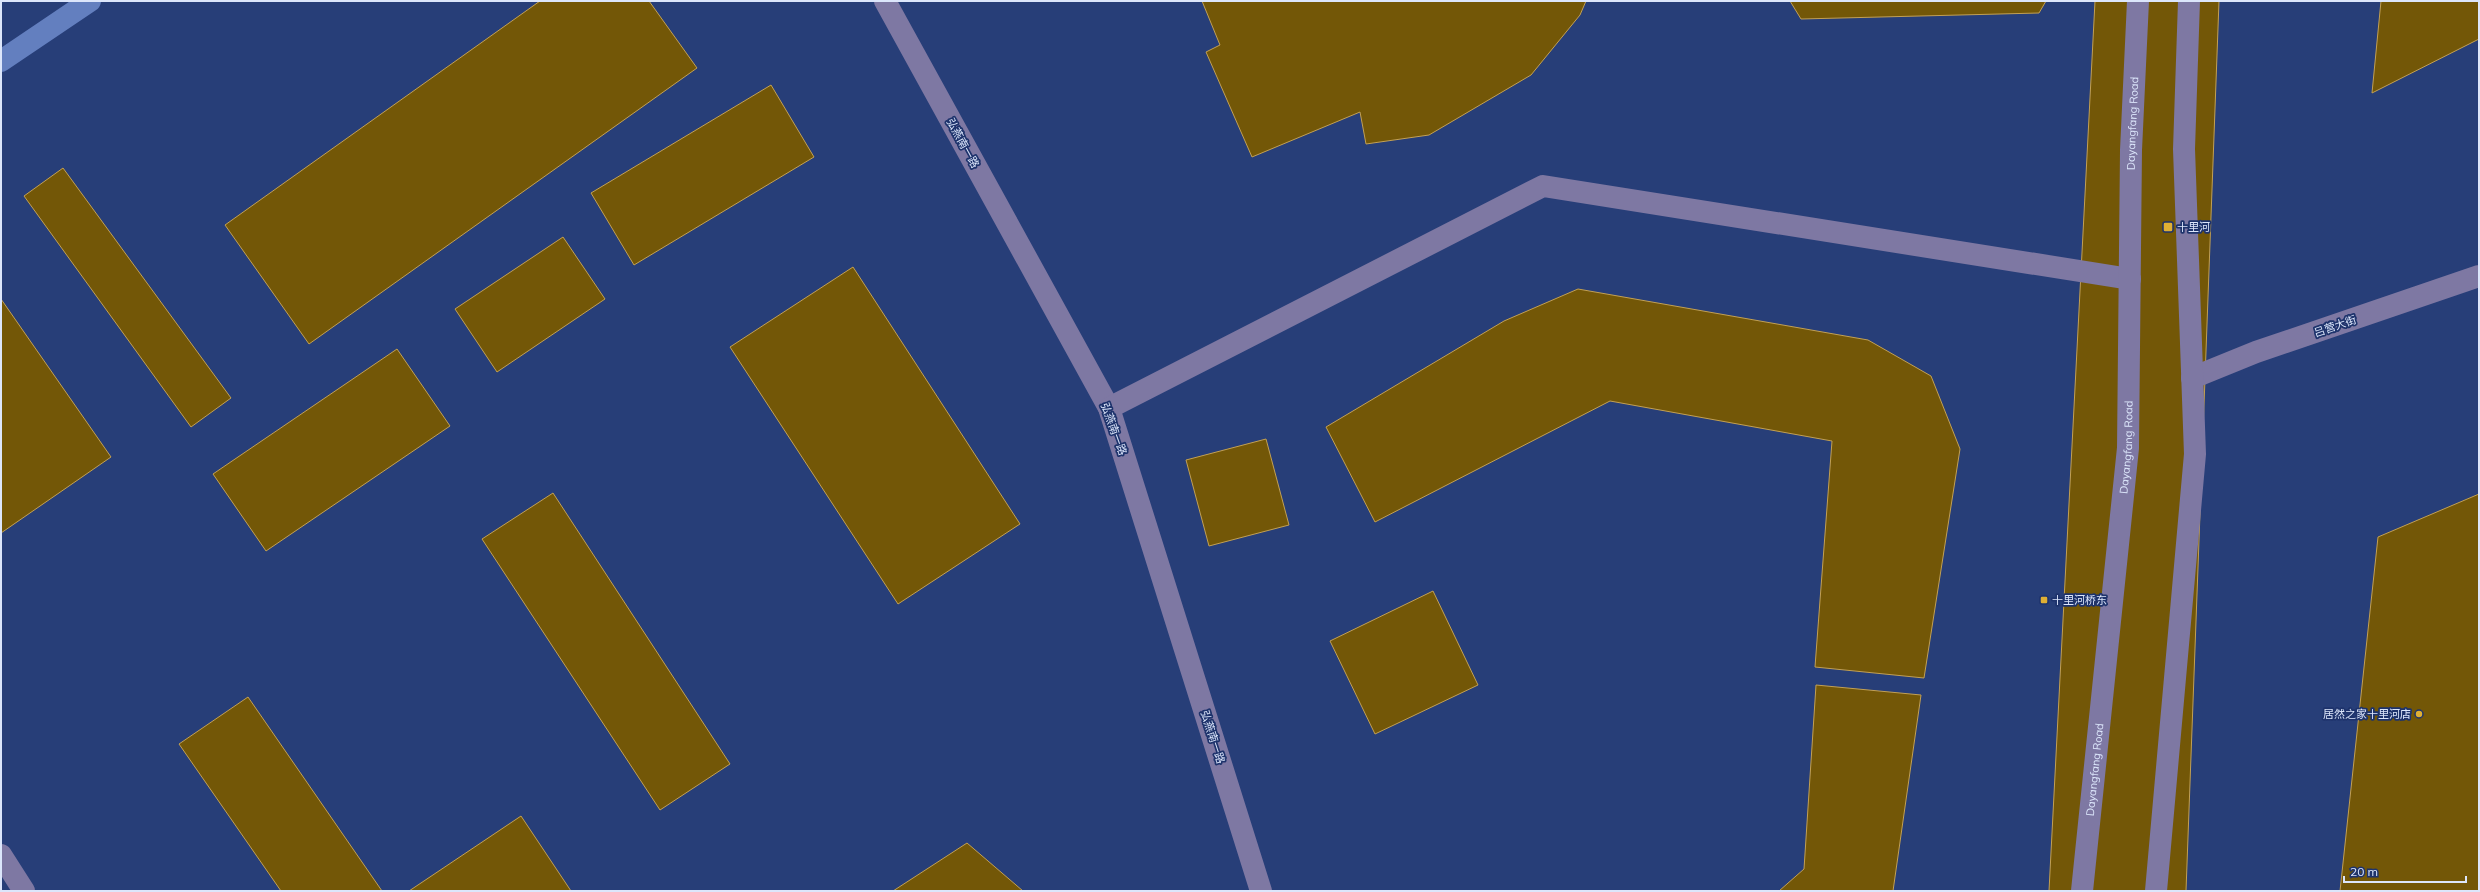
<svg xmlns="http://www.w3.org/2000/svg" width="2480" height="892" font-family="Mulish,'Noto Sans SC',sans-serif">
	<rect width="100%" height="100%" fill="#273e78"/>
	<!-- building -->
	<g fill="#735707" stroke="#c2a054">
		<polygon points="540,1 649,1 697,68 309,344 225,225"/>
		<polygon points="1202,1 1586,1 1580,15 1531,75 1429,135 1366,144 1360,112 1252,157 1206,52 1220,45"/>
		<polygon points="1790,1 2046,1 2039,13 1801,19"/>
		<polygon points="2095,1 2219,1 2186,891 2049,891"/>
		<polygon points="2381,1 2479,1 2479,39 2372,93"/>
		<polygon points="771,85 814,157 634,265 591,193"/>
		<polygon points="63,168 231,398 191,427 24,196"/>
		<polygon points="563,237 605,299 497,372 455,309"/>
		<polygon points="853,267 1020,524 898,604 730,347"/>
		<polygon points="1578,289 1868,340 1931,376 1960,449 1924,678 1815,667 1832,441 1610,401 1375,522 1326,427 1504,321"/>
		<polygon points="1,299 111,457 1,533"/>
		<polygon points="397,349 450,426 266,551 213,474"/>
		<polygon points="1266,439 1289,525 1209,546 1186,460"/>
		<polygon points="553,493 730,764 660,810 482,539"/>
		<polygon points="2479,494 2479,891 2340,891 2378,537"/>
		<polygon points="1433,591 1478,685 1375,734 1330,641"/>
		<polygon points="1816,685 1921,695 1893,891 1779,891 1804,869"/>
		<polygon points="248,697 382,891 281,891 179,744"/>
		<polygon points="521,816 571,891 409,891"/>
		<polygon points="967,843 1023,891 893,891"/>
	</g>
	<g fill="none" stroke-linecap="round" stroke-linejoin="round">
		<!-- street -->
		<polyline stroke="#637fbf" stroke-width="22" points="1,61 90,1"/>
		<!-- secondary -->
		<g stroke="#7e78a3" stroke-width="22">
			<polyline points="885,1 1109,408 1261,891"/>
			<polyline points="2192,378 2256,352 2479,276"/>
			<polyline points="1109,408 1543,186 2130,279"/>
			<polyline points="1,855 24,891"/>
			<path id="s1" d="M2082,891l46,-443 3,-298 7,-149"/>
			<polyline points="2156,891 2195,454 2184,149 2189,1"/>
		</g>
	</g>
	<!-- markers -->
	<g fill="#e0b034" stroke="#1e336c" stroke-width="1.5">
		<rect x="2163" y="222" width="10" height="10" rx="2"/>
		<rect x="2040" y="596" width="8" height="8" rx="2"/>
		<circle cx="2419" cy="714" r="4"/>
	</g>
	<g text-anchor="middle" dominant-baseline="central" stroke-width="3.5" stroke-linejoin="round" paint-order="stroke">
		<!-- street labels -->
		<g font-size="11" fill="#dce6fb" stroke="#1e336c">
			<text stroke="none"><textPath href="#s1" startOffset="770">Dayangfang Road</textPath></text>
			<text transform="translate(963 143) rotate(61)">弘燕南一路</text>
			<text transform="translate(2335 326) rotate(-19)">吕营大街</text>
			<text transform="translate(1114 429) rotate(70)">弘燕南一路</text>
			<text stroke="none"><textPath href="#s1" startOffset="446">Dayangfang Road</textPath></text>
			<text transform="translate(1213 737) rotate(72)">弘燕南一路</text>
			<text stroke="none"><textPath href="#s1" startOffset="122">Dayangfang Road</textPath></text>
		</g>
		<!-- poi labels -->
		<g font-size="11" fill="#dce6fb" stroke="#1e336c" text-anchor="start">
			<text x="2177" y="227">十里河</text>
			<text x="2052" y="600">十里河桥东</text>
			<text x="2411" y="714" text-anchor="end">居然之家十里河店</text>
		</g>
	</g>
	<!-- border -->
	<rect width="2480" height="892" fill="none" stroke="#dce6fb" stroke-width="4"/>
	<!-- scale -->
	<path d="M2344 876v6h122v-6" fill="none" stroke="#dce6fb" stroke-width="2"/>
	<text x="2350" y="876" font-size="12" fill="#dce6fb" stroke="#1e336c" stroke-width="3" paint-order="stroke">20 m</text>
</svg>
